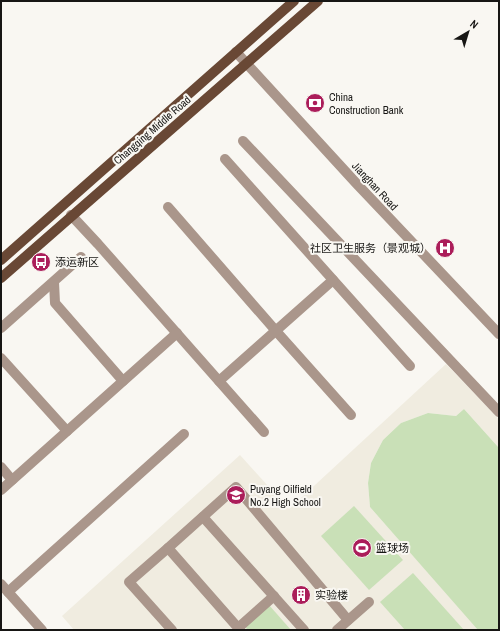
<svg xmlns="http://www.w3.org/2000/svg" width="500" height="631" font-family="'Archivo Narrow','Noto Sans SC',sans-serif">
	<rect width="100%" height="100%" fill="#f9f7f2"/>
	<!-- built -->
	<polygon fill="#f0ece0" points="446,364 499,419 499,448 464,409 456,416 428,413 401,423 383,440 371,463 368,483 370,507 479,630 74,630 62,616 240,455 289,509"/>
	<!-- garden -->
	<g fill="#c9e0b7">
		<polygon points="464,409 499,448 499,630 478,630 370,507 368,483 371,463 383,440 401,423 428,413 456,416"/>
		<polygon points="354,506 403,560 369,590 321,536"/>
		<polygon points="413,573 464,630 405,630 380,602"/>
		<polygon points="269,605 291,630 248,630 245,627"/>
	</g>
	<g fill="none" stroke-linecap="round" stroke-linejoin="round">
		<!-- minor -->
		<g stroke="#aa968b" stroke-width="10">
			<polyline points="243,141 499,412"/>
			<polyline points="225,159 410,366"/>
			<polyline points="168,207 276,331 351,415"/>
			<polyline points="71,215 98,244 264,432"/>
			<polyline points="54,282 55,303 123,381"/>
			<polyline points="1,328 81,257"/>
			<polyline points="1,358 67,431"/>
			<polyline points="219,381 333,280"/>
			<polyline points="1,467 12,480"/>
			<polyline points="1,490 177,333"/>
			<polyline points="203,517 304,630"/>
			<polyline points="168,548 240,630"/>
			<polyline points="8,592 184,434"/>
			<polyline points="238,628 274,596"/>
			<polyline points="172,630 129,582 168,548 236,487 348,620"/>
			<polyline points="337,630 369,602"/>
		</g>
		<!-- tertiary -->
		<g stroke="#aa968b" stroke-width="10">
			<polyline points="236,52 356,183 499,334"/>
			<polyline points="1,584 42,630"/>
		</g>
		<!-- primary -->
		<g stroke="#694835" stroke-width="10">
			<polyline points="1,260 294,1"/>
			<path d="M1,278c105,-93 212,-184 317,-277"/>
		</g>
	</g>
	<!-- icons -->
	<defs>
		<symbol id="bank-disc" viewBox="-11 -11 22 22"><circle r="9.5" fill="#ab1d5a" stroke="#f9f7f2"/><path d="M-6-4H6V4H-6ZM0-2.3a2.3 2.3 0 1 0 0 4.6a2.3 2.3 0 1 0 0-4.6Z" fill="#fff"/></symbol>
		<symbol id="hospital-disc" viewBox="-11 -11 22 22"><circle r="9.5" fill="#ab1d5a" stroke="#f9f7f2"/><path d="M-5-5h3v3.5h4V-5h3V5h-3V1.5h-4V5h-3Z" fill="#fff"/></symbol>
		<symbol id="bus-disc" viewBox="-11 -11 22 22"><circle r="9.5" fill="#ab1d5a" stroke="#f9f7f2"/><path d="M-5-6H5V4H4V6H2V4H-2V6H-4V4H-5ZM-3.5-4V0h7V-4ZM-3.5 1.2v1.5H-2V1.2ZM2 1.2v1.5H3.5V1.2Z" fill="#fff"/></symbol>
		<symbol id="school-disc" viewBox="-11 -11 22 22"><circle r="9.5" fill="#ab1d5a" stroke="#f9f7f2"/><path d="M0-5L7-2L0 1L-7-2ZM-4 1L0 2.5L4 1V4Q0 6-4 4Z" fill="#fff"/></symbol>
		<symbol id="stadium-disc" viewBox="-11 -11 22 22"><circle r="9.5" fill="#ab1d5a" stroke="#f9f7f2"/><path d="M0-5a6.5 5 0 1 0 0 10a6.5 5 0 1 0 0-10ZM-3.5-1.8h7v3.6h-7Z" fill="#fff"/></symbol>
		<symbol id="building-disc" viewBox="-11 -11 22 22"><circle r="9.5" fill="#ab1d5a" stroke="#f9f7f2"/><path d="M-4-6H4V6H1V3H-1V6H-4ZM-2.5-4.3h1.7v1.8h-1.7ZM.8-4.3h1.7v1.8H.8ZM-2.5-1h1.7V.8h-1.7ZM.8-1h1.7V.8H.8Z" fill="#fff"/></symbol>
	</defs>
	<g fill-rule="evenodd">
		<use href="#bank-disc" x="304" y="92" width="22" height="22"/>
		<use href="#hospital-disc" x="434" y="237" width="22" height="22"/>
		<use href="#bus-disc" x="30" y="251" width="22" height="22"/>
		<use href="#school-disc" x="225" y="484" width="22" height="22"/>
		<use href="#stadium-disc" x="351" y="537" width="22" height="22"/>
		<use href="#building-disc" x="290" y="584" width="22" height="22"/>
	</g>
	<g text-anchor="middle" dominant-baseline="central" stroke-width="4" stroke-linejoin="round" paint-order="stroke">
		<!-- poi labels -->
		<g font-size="11" fill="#171614" stroke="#f9f7f2" text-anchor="start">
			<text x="329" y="97">China<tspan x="329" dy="13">Construction Bank</tspan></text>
			<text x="431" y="248" text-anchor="end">社区卫生服务（景观城）</text>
			<text x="55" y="262">添运新区</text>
			<text x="250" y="489">Puyang Oilfield<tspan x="250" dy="13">No.2 High School</tspan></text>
			<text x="376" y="548">篮球场</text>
			<text x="315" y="595">实验楼</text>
		</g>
		<!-- street labels -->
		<g font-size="11" fill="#171614" stroke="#f9f7f2">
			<text transform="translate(152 130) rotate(-41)">Changqing Middle Road</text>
			<text transform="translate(375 186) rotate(47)">Jianghan Road</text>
		</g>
	</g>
	<!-- border -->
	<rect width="500" height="631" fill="none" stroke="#171614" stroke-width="4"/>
	<!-- north arrow -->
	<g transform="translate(468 32) rotate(38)" stroke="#f9f7f2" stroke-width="3" paint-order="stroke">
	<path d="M0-3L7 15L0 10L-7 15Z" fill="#171614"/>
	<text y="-6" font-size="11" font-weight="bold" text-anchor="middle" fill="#171614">N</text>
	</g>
</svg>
